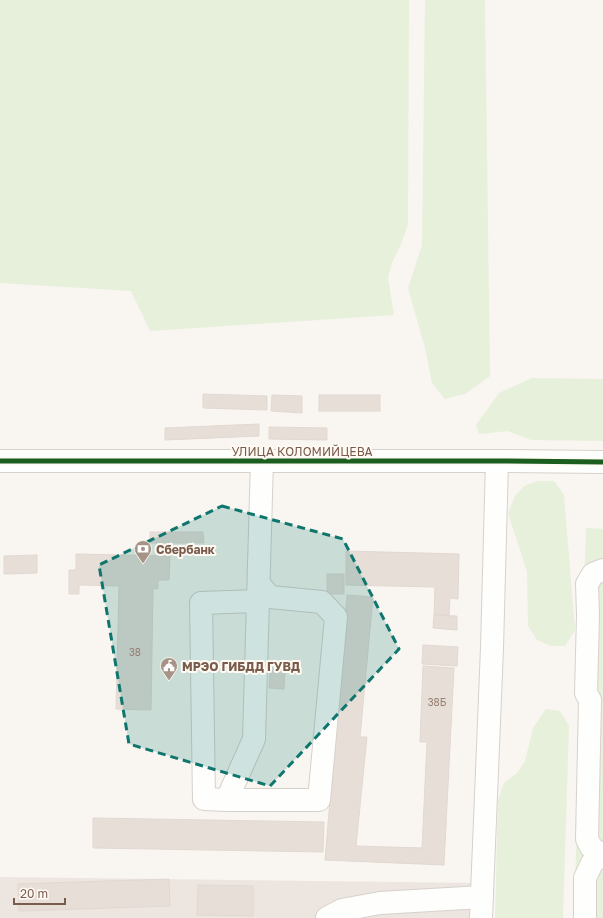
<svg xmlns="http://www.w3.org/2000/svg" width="603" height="918" font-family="'Golos Text',sans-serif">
	<rect width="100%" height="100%" fill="#f9f5f0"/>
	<!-- industrial -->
	<polygon fill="#ede5e0" points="0,877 478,883 477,918 0,918"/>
	<!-- green -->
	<g fill="#e7f0db">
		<polygon points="0,0 409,0 408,224 401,244 392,263 388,277 394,315 150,331 131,291 0,283"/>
		<polygon points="425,0 485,0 490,376 465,394 445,399 432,383 425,348 408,288 422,245"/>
		<polygon points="532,378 603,379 603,441 531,440 508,431 479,434 476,425 499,393"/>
		<polygon points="538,481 554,481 564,495 575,630 565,646 551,646 537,640 528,626 527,572 508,513 515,496 524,486"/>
		<polygon points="586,528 603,529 603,918 574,918"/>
		<polygon points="546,709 560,711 569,726 563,918 495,918 498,800 504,783 517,773 525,761 533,728"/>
	</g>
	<!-- building -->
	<g fill="#e6ded7" stroke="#e2d8d2">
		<polygon points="203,394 267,396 267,410 203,408"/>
		<polygon points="272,395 302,396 302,413 271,411"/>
		<rect x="319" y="395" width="61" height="16"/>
		<polygon points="259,424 259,436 165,440 165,428"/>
		<polygon points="269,427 327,428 327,440 269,439"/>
		<polygon points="150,532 203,532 204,543 150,543"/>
		<polygon points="346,551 459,554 458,599 450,598 449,615 434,615 435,587 346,585"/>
		<polygon points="76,554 170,556 169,580 158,580 158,589 153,588 151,710 116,709 119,586 79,585 79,594 69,594 69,570 76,570"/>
		<polygon points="37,555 37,573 4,574 4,556"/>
		<rect x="327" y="574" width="17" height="20"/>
		<polygon points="347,595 373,597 360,737 367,737 356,846 422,848 427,742 420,742 423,666 454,668 444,865 325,860"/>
		<polygon points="434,615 457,616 457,630 433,628"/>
		<polygon points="423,645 458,647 457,666 422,664"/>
		<polygon points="270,669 285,669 284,689 269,688"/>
		<polygon points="93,818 324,822 323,852 93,848"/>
		<polygon points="169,879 170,906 19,911 18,884"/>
		<polygon points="198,885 253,886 253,916 197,915"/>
	</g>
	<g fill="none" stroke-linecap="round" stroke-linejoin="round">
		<defs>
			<g id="minor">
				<polyline points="0,461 497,461 603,462"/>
				<polyline points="258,601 201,603 204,799 227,800 233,786 254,739 262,461"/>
				<polyline points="227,800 319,800 336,617 322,602 270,597 259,584"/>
				<polyline points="327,918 342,910 380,903 482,897"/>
				<polyline points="481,918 492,648 497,461"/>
				<polyline points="585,918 585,878 592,863 601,855 591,847 587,839 590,700 586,693 588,615 587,584 593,574 603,570"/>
			</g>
		</defs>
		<!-- minor casing -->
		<use href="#minor" stroke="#d7d1cb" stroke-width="24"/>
		<!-- minor -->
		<use href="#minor" stroke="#fefefd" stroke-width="22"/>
		<defs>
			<polyline id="cycleway" points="0,461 497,461 603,462"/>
		</defs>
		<!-- cycleway casing -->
		<use href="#cycleway" stroke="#fffaf3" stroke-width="8"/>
		<!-- cycleway -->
		<use href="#cycleway" stroke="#1b5e20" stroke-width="5"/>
	</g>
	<!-- marked area -->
	<path fill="#0f766e" fill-opacity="0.2" stroke="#0f766e" stroke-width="3" stroke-dasharray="8 5" stroke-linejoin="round" d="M222,506l121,33 56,110 -129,137 -141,-42 -30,-179z"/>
	<!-- icons -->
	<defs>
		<symbol id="bank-pin" viewBox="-11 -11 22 30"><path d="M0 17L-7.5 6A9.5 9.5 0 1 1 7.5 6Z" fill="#a69286" stroke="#fffaf3"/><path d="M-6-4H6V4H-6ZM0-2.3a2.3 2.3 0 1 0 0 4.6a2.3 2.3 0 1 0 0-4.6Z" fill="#fff"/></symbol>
		<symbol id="civic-pin" viewBox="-11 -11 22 30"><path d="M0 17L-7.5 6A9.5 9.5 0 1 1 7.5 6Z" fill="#a69286" stroke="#fffaf3"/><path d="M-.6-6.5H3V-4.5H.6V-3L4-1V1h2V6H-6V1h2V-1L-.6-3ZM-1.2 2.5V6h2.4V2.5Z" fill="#fff"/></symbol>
	</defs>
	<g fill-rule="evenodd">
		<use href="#bank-pin" x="133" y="539" width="20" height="27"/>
		<use href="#civic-pin" x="159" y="656" width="20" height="27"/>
	</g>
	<g text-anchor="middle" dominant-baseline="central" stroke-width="4" stroke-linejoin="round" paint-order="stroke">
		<!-- number labels -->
		<g font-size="10" fill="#977e72">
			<text x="135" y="652">38</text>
			<text x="437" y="702">38Б</text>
		</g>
		<!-- street labels -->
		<g font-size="12" fill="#7a5c4d" stroke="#fffaf3">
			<text x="302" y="451">УЛИЦА КОЛОМИЙЦЕВА</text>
		</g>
		<!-- poi labels -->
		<g font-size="12" font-weight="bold" fill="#7a5c4d" stroke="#fffaf3" text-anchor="start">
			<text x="156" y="549">Сбербанк</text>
			<text x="182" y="666">МРЭО ГИБДД ГУВД</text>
		</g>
	</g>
	<!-- scale -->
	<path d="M14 898v6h51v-6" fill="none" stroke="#7a5c4d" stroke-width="2"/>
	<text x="20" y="898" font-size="12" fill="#7a5c4d" stroke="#fffaf3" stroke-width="3" paint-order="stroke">20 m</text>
</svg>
